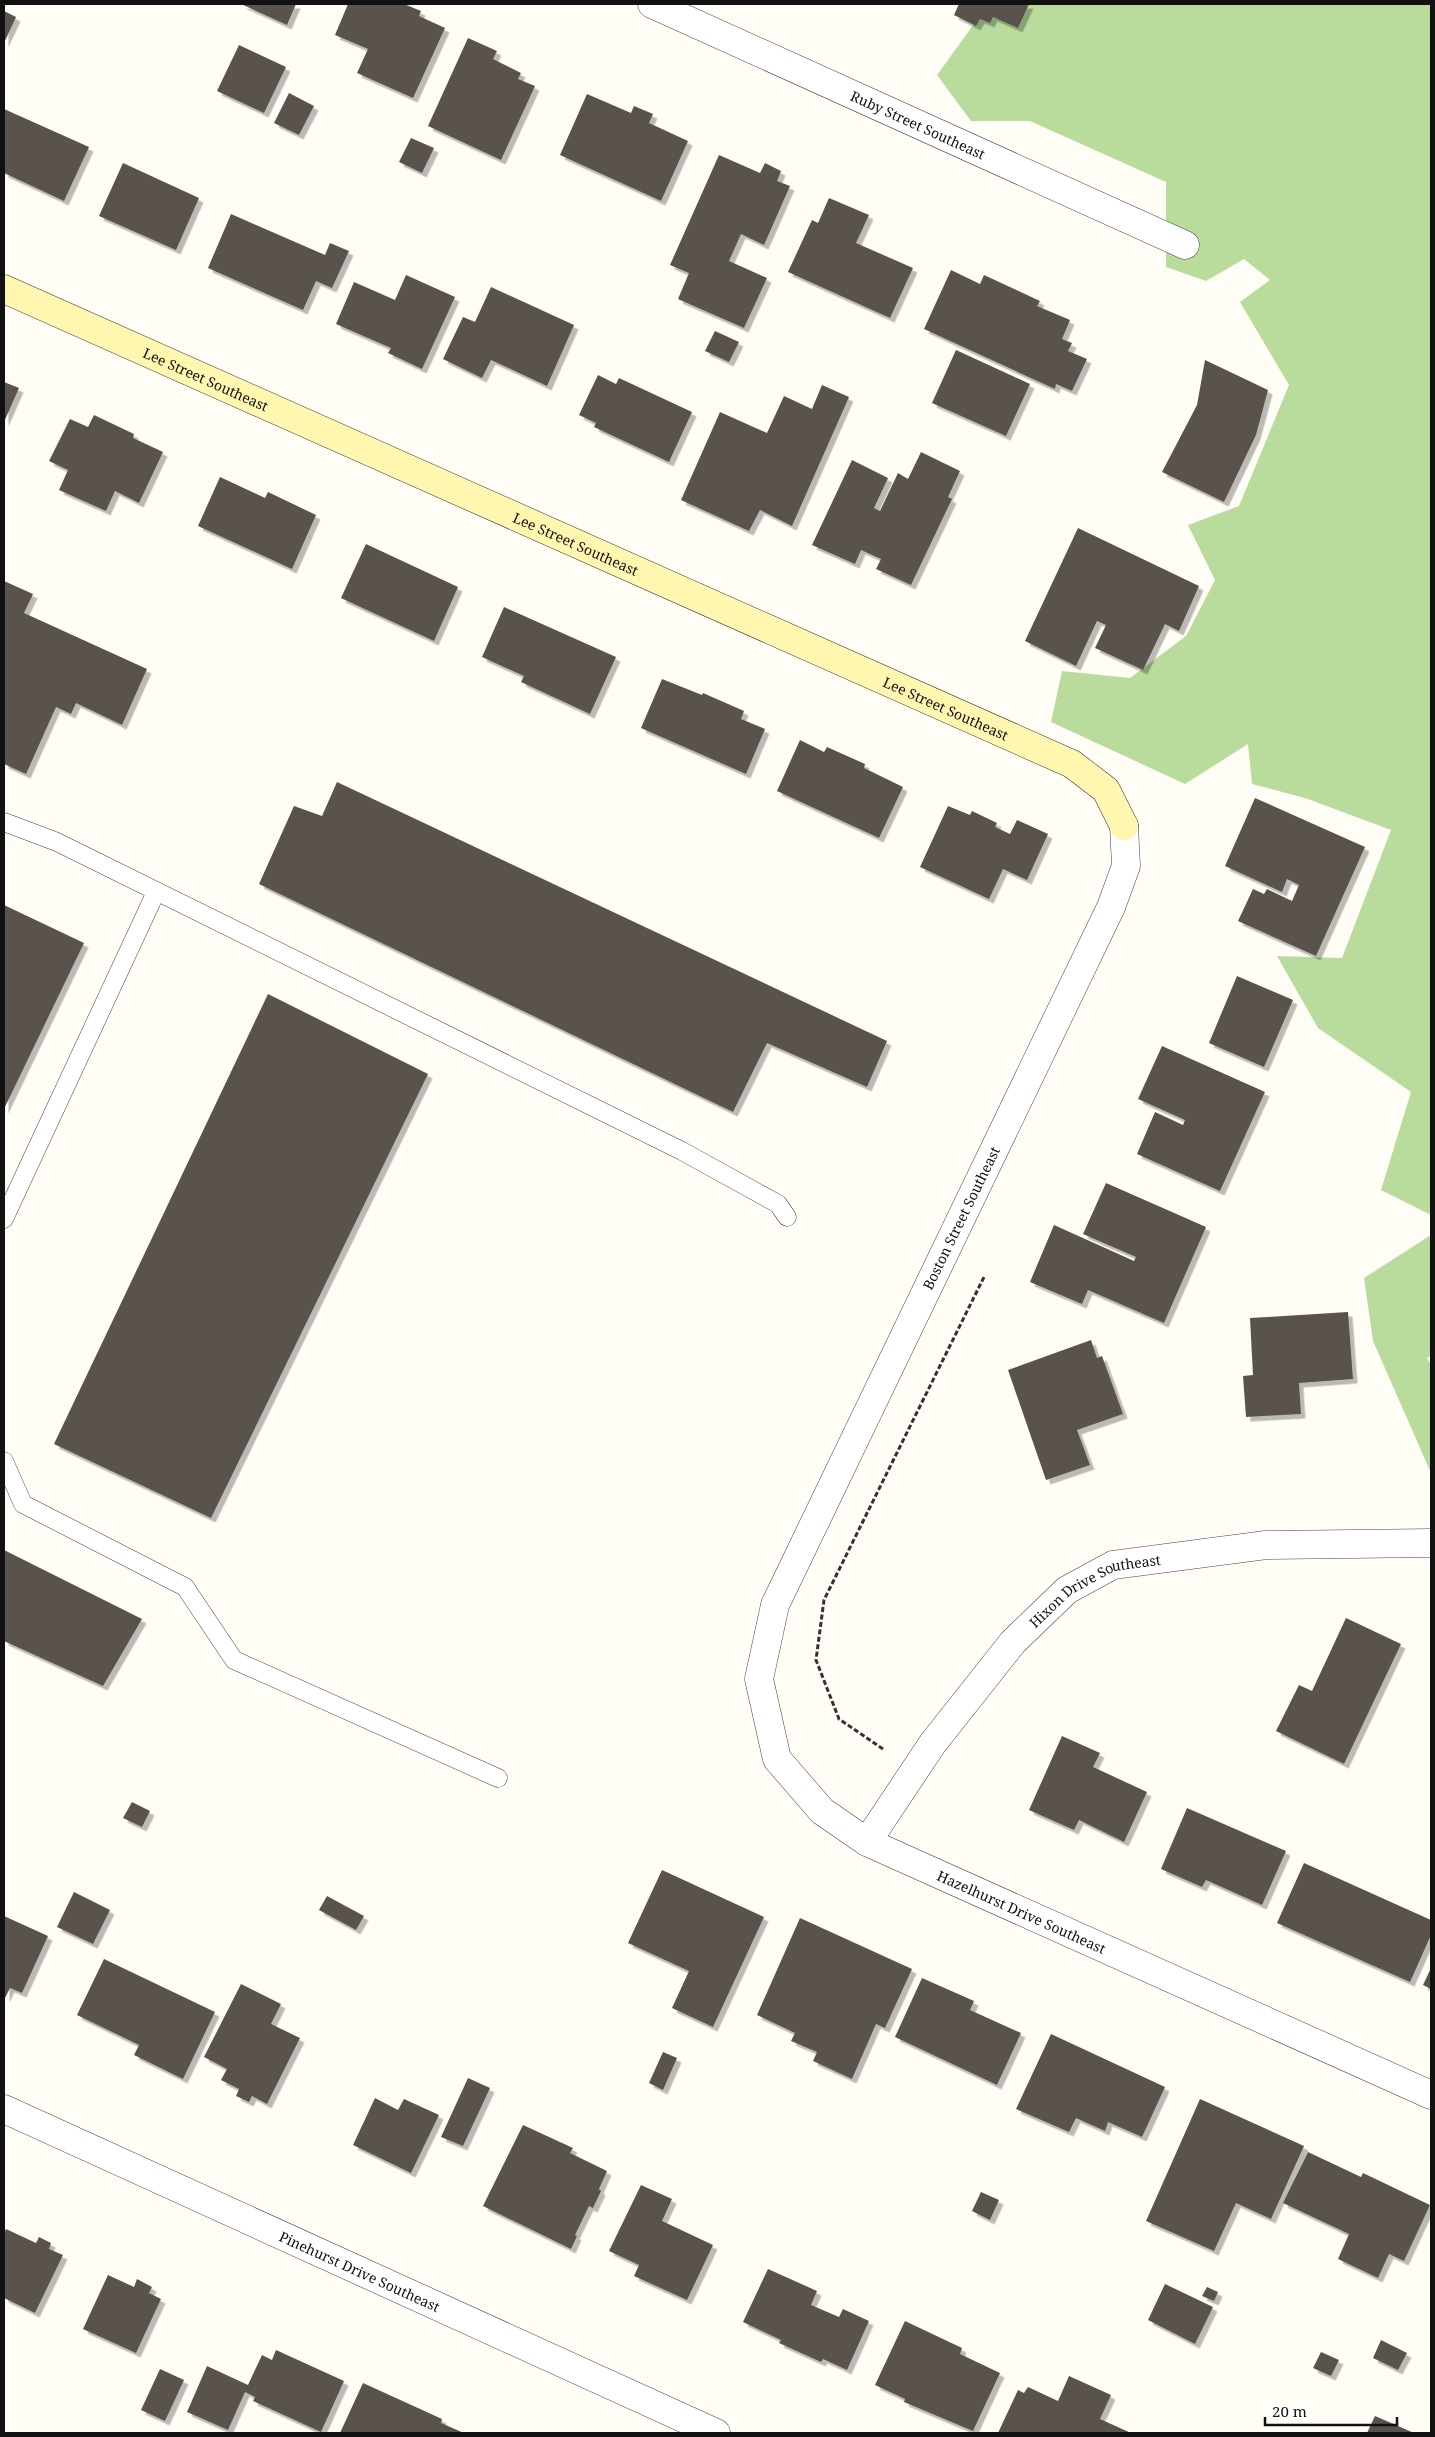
<svg xmlns="http://www.w3.org/2000/svg" width="1435" height="2437" font-family="'Noto Serif',serif">
	<defs>
		<filter id="shadow"><feDropShadow dx="4.5" dy="4.5" stdDeviation="0" flood-color="#0004"/></filter>
	</defs>
	<rect width="100%" height="100%" fill="#fffdf5"/>
	<!-- forest -->
	<g fill="#b9dc9c">
		<polygon points="992,4 1431,4 1431,1215 1381,1190 1411,1092 1318,1028 1277,956 1342,958 1391,830 1305,798 1252,784 1248,744 1185,784 1051,722 1062,671 1130,678 1186,636 1215,580 1188,525 1239,506 1289,385 1240,302 1270,280 1244,259 1206,281 1166,267 1166,182 1030,121 971,121 937,75 979,17"/>
		<polygon points="1431,1235 1431,1356 1427,1358 1431,1365 1431,1473 1373,1341 1364,1278"/>
	</g>
	<!-- building -->
	<g fill="#5a524d" filter="url(#shadow)">
		<polygon points="241,4 296,4 287,25"/>
		<polygon points="348,4 404,4 421,11 419,16 445,28 413,98 357,73 368,49 335,35"/>
		<polygon points="959,4 1029,4 1018,28 993,17 990,23 980,19 976,26 954,15"/>
		<polygon points="4,11 16,17 4,43"/>
		<polygon points="468,38 497,51 493,59 521,73 518,79 535,86 501,160 428,126"/>
		<polygon points="239,45 286,67 264,113 217,91"/>
		<polygon points="289,93 314,106 299,135 274,123"/>
		<polygon points="587,94 631,113 634,106 653,114 649,123 688,141 661,201 560,155"/>
		<polygon points="4,109 89,147 64,201 4,173"/>
		<polygon points="411,138 434,148 422,173 399,162"/>
		<polygon points="719,155 760,173 765,163 781,171 777,181 790,186 764,245 741,234 729,261 767,278 744,328 678,299 689,273 670,265"/>
		<polygon points="123,163 199,198 176,250 99,216"/>
		<polygon points="829,198 869,215 856,243 913,268 890,318 788,272 812,220 818,223"/>
		<polygon points="231,214 325,255 330,243 349,251 332,288 316,281 303,310 208,268"/>
		<polygon points="951,270 980,284 984,275 1040,301 1037,306 1070,320 1062,339 1072,343 1068,351 1087,359 1072,391 1056,384 1055,389 924,329"/>
		<polygon points="406,275 455,297 422,369 388,353 391,348 336,324 354,282 395,300"/>
		<polygon points="491,287 574,325 547,386 491,360 482,378 443,359 463,317 475,322"/>
		<polygon points="715,331 739,342 729,362 705,351"/>
		<polygon points="956,350 1030,384 1006,436 932,403"/>
		<polygon points="1205,360 1268,390 1256,435 1224,502 1162,472 1197,405"/>
		<polygon points="598,375 616,384 619,378 692,412 669,462 594,427 596,423 579,415"/>
		<polygon points="4,382 19,388 4,422"/>
		<polygon points="822,385 849,397 792,526 760,510 749,531 681,500 720,412 767,433 784,396 812,409"/>
		<polygon points="94,415 134,434 133,438 163,452 139,503 115,491 106,511 59,490 68,470 49,461 70,419 88,427"/>
		<polygon points="921,452 960,471 948,497 952,499 911,585 876,569 881,559 861,550 855,564 812,545 852,460 888,478 874,508 880,511 898,473 908,479"/>
		<polygon points="220,477 265,498 268,492 316,515 292,569 198,526"/>
		<polygon points="1078,528 1199,586 1179,631 1165,624 1143,670 1095,648 1106,625 1097,621 1076,666 1025,641"/>
		<polygon points="366,544 458,587 434,641 341,598"/>
		<polygon points="4,581 33,594 24,613 147,669 122,725 76,703 71,714 56,707 26,774 4,764"/>
		<polygon points="504,607 616,657 590,714 521,682 524,676 482,657"/>
		<polygon points="662,679 702,695 703,693 744,711 741,719 765,729 746,774 641,728"/>
		<polygon points="800,740 824,752 827,747 865,764 864,768 903,787 879,838 777,791"/>
		<polygon points="337,782 887,1041 867,1087 767,1043 733,1112 259,884 294,806 322,816"/>
		<polygon points="1255,798 1365,847 1316,956 1238,921 1253,889 1264,894 1267,889 1292,901 1299,885 1287,879 1282,892 1225,866"/>
		<polygon points="948,806 970,815 972,811 997,823 995,827 1010,834 1017,820 1048,834 1027,880 1003,869 989,899 920,867"/>
		<polygon points="4,905 84,943 4,1109"/>
		<polygon points="1237,976 1293,1000 1264,1067 1209,1043"/>
		<polygon points="268,994 428,1074 211,1518 54,1444"/>
		<polygon points="1162,1046 1265,1092 1220,1191 1137,1154 1155,1112 1183,1125 1185,1120 1138,1099"/>
		<polygon points="1106,1183 1206,1227 1164,1323 1088,1290 1082,1304 1030,1282 1054,1225 1134,1261 1136,1257 1083,1234"/>
		<polygon points="1348,1312 1353,1379 1299,1383 1301,1414 1246,1417 1243,1376 1253,1375 1250,1318"/>
		<polygon points="1091,1340 1097,1358 1102,1356 1123,1414 1077,1430 1090,1465 1046,1480 1008,1370"/>
		<polygon points="4,1550 142,1619 103,1686 4,1641"/>
		<polygon points="1346,1618 1401,1644 1344,1764 1276,1731 1299,1685 1312,1691"/>
		<polygon points="1062,1736 1100,1753 1093,1767 1147,1792 1124,1842 1079,1820 1074,1830 1029,1810"/>
		<polygon points="132,1802 150,1811 142,1827 123,1818"/>
		<polygon points="1187,1808 1286,1851 1262,1905 1206,1880 1202,1887 1161,1869"/>
		<polygon points="1304,1863 1431,1920 1431,1935 1410,1982 1277,1923"/>
		<polygon points="662,1870 764,1917 713,2027 672,2008 689,1971 628,1943"/>
		<polygon points="74,1892 110,1910 93,1944 57,1927"/>
		<polygon points="327,1896 364,1916 356,1930 319,1910"/>
		<polygon points="4,1916 48,1936 22,1993 10,1988 5,1998"/>
		<polygon points="800,1918 912,1969 885,2028 876,2024 852,2079 813,2061 817,2052 791,2041 795,2033 757,2015"/>
		<polygon points="104,1959 215,2012 183,2079 134,2055 139,2045 77,2015"/>
		<polygon points="1431,1968 1431,1989 1423,1985"/>
		<polygon points="922,1978 974,2001 970,2010 1021,2033 997,2085 895,2037"/>
		<polygon points="241,1984 281,2004 271,2024 300,2038 267,2104 252,2096 249,2102 236,2096 239,2089 221,2080 227,2069 204,2057"/>
		<polygon points="1051,2034 1165,2087 1142,2137 1108,2122 1105,2131 1076,2118 1069,2132 1016,2109"/>
		<polygon points="663,2052 677,2058 663,2090 649,2083"/>
		<polygon points="468,2078 490,2088 463,2146 441,2137"/>
		<polygon points="375,2098 398,2110 404,2099 439,2115 411,2173 353,2145"/>
		<polygon points="1200,2099 1304,2146 1271,2219 1236,2203 1214,2251 1146,2221"/>
		<polygon points="523,2125 573,2148 570,2153 607,2171 599,2189 601,2191 593,2208 589,2206 575,2235 577,2236 571,2249 483,2206"/>
		<polygon points="1308,2152 1361,2177 1363,2173 1430,2205 1404,2261 1389,2254 1378,2278 1338,2259 1349,2234 1283,2203"/>
		<polygon points="641,2185 672,2199 662,2221 713,2245 687,2300 634,2276 639,2265 609,2251"/>
		<polygon points="981,2192 999,2200 990,2220 972,2211"/>
		<polygon points="6,2229 36,2243 39,2237 51,2243 49,2249 63,2255 35,2313 4,2298 4,2234"/>
		<polygon points="768,2269 817,2291 811,2305 839,2317 843,2309 869,2321 847,2370 823,2359 821,2362 779,2343 781,2340 743,2322"/>
		<polygon points="108,2275 134,2287 137,2279 152,2287 149,2293 161,2299 136,2353 83,2329"/>
		<polygon points="1165,2284 1213,2307 1195,2344 1148,2320"/>
		<polygon points="1207,2287 1218,2292 1214,2301 1202,2296"/>
		<polygon points="905,2321 962,2348 960,2354 1000,2373 973,2431 904,2402 905,2399 875,2385"/>
		<polygon points="1381,2340 1407,2353 1398,2370 1373,2358"/>
		<polygon points="276,2350 344,2381 321,2432 253,2401 255,2397 245,2392 228,2430 187,2412 207,2366 248,2385 262,2355 272,2360"/>
		<polygon points="1321,2352 1339,2360 1331,2376 1313,2368"/>
		<polygon points="160,2369 184,2380 165,2421 141,2410"/>
		<polygon points="1069,2376 1111,2395 1100,2419 1131,2433 998,2433 1018,2390 1024,2393 1028,2387 1058,2401"/>
		<polygon points="363,2383 442,2419 441,2423 464,2433 340,2433"/>
		<polygon points="1375,2416 1414,2433 1367,2433"/>
	</g>
	<g fill="none" stroke-linecap="round" stroke-linejoin="round">
		<defs>
			<g id="lane">
				<polyline points="4,822 57,842 682,1151 778,1204 787,1217"/>
				<polyline points="4,1219 156,892"/>
				<polyline points="4,1461 23,1504 185,1587 234,1660 498,1778"/>
			</g>
			<g id="street">
				<path id="s1" d="M652,4l533,241"/>
				<path id="s2" d="M1124,826l2,40 -15,41 -336,698 -16,74 18,80 45,52 45,31 564,253"/>
				<path id="s3" d="M867,1842l66,-99 80,-101 54,-52 46,-25 153,-20 165,-2"/>
				<path id="s4" d="M4,2109l712,324"/>
			</g>
			<g id="secondary">
				<path id="s5" d="M4,289l1068,475 34,26 18,36"/>
			</g>
		</defs>
		<!-- lane casing -->
		<use href="#lane" stroke="#444" stroke-width="19"/>
		<!-- street casing -->
		<use href="#street" stroke="#444" stroke-width="29"/>
		<!-- secondary casing -->
		<use href="#secondary" stroke="#333" stroke-width="29"/>
		<!-- path -->
		<polyline stroke="#333" stroke-width="3" stroke-dasharray="5 2.5" stroke-linecap="butt" points="883,1749 839,1719 816,1660 824,1600 985,1275"/>
		<!-- lane -->
		<use href="#lane" stroke="#fff" stroke-width="18"/>
		<!-- street -->
		<use href="#street" stroke="#fff" stroke-width="28"/>
		<!-- secondary -->
		<use href="#secondary" stroke="#fff6b0" stroke-width="28"/>
	</g>
	<g text-anchor="middle" dominant-baseline="central" stroke-width="5" stroke-linejoin="round" paint-order="stroke">
		<!-- street labels -->
		<g font-size="14" fill="#111" stroke="#fff">
			<text stroke="none"><textPath href="#s1" startOffset="292">Ruby Street Southeast</textPath></text>
			<text stroke="none"><textPath href="#s5" startOffset="221">Lee Street Southeast</textPath></text>
			<text stroke="none"><textPath href="#s5" startOffset="626">Lee Street Southeast</textPath></text>
			<text stroke="none"><textPath href="#s5" startOffset="1031">Lee Street Southeast</textPath></text>
			<text transform="translate(961 1218) rotate(-64)">Boston Street Southeast</text>
			<text stroke="none"><textPath href="#s3" startOffset="348">Hixon Drive Southeast</textPath></text>
			<text stroke="none"><textPath href="#s2" startOffset="1309">Hazelhurst Drive Southeast</textPath></text>
			<text stroke="none"><textPath href="#s4" startOffset="391">Pinehurst Drive Southeast</textPath></text>
		</g>
	</g>
	<!-- border -->
	<rect width="1435" height="2437" fill="none" stroke="#111111" stroke-width="10"/>
	<!-- scale -->
	<path d="M1265 2417v8h132v-8" fill="none" stroke="#111111" stroke-width="2.5"/>
	<text x="1272" y="2417" font-size="15" fill="#111111" stroke="#ffffff" stroke-width="4" paint-order="stroke">20 m</text>
</svg>
